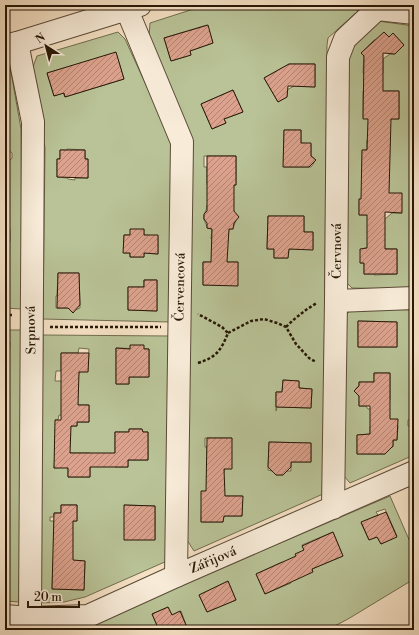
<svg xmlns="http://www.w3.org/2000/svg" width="419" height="635" font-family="'Libre Bodoni',serif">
	<defs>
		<pattern id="building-hatch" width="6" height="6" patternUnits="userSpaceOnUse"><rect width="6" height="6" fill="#dca28d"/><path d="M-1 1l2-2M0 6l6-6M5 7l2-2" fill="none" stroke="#b28371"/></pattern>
	</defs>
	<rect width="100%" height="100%" fill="#f5e1c5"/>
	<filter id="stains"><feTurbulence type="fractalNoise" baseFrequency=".005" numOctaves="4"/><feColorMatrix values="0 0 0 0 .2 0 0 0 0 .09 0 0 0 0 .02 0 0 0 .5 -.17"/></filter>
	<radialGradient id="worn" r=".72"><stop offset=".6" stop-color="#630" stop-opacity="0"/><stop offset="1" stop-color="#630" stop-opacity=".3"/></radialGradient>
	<!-- green -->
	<g fill="#b9c397" stroke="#706d4e" fill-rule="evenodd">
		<path d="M206,5h101l2,3 5,-3h44v6l-30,27 -1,7 -4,449 -129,57 -7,-11 5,-402 -43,-101 1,-14zM207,25l6,18 -23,8 1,4 -20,6 -7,-23zM289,64h26v23l-21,-1 -7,4v7l-9,5 -14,-24zM233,90l10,22 -19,7 2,4 -14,6 -11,-25zM284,130h17v13l10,1v12l3,2v5l-3,4h-27zM204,156h32v29h-29v-18h-3zM207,205l30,10c0,6 -3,8 -4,14h-4l-1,10h-17l1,-10 -5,-1c0,-4 -5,-9 -3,-13 1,-4 3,-5 3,-10zM268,216h36v16h9v17h-24l-1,9h-14v-9h-7zM203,262h35l-1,23h-34zM283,380l16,1v7l13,1 -1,19 -34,-1 -1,4v-19h6zM205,438h27l-8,35 -17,-5v-21h-2zM269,442l42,1v19h-20v9h-4l-4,4h-7l-4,-4 -4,-1zM202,491l22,5h18v20h-18l-1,6h-22z"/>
		<path d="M378,21l36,5v261l-3,2 -59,-1 -6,-6 2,-230zM393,33l11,12 -9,9h-5l-7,5v14h-20l1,-17 -3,-3 13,-13 15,-3zM363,91h36v28l-36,-1zM367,140l1,34h-6v-24h5zM359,199h8l35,14h-10l-7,6 -18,-4h-8zM364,248l33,1v25l-23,1v-1h-10v-11h-4z"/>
		<path d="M118,32l7,7 47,103 -2,180 -127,-3 2,-171 -12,-81 4,-11zM116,53l8,26 -59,18 -2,-4 -9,3 -7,-23zM67,149l18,1v9h3v19h-13v2l-7,-1 -1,-1 -10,-1v-18h3v-9h7zM144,229v6l14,1v18l-14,-1v4h-14v-4h-6v-18h6zM58,273h21l1,35 -5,2h-4l-3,-2h-12v-12h1zM144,280h13v31l-29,-1v-23h16z"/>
		<polygon points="5,65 11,72 21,129 22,309 5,308 5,242 10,242 10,229 5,228 5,162 8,162 12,158 12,153 8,150 8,144 5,144"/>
		<path d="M353,308l61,2v110h-6v6h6v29l-64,28 -6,-7 2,-161zM358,321l39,1v25h-39zM374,373h16v27l-12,1 -5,8h-5l-2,-3h-7v-10l-3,-3v-5l3,-2v-4h15zM370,426h28l-1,14h-4v7h-5l-3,7h-28v-19l13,-1z"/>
		<polygon points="5,330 23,330 19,602 5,601 5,586 8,586 8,563 5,563 5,534 8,534 8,518 5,518 5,480 8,479 8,455 5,455 5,429 9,429 9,415 6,414 6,408 9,408 9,402 5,402 5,360 9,360 10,342 5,342"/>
		<path d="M43,335l126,1 -2,225 -82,36 -21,5 -21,1 -3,-5zM79,348l10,1 -1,22 -9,1 -1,9h-23l1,-10h5v-18h17zM116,348l33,1v28h-20v7h-13zM77,405h12v17h-12v4h-6l-16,-6h3l1,-5h2zM129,429h13l1,3h5v28h-20v7h-13v-35h14zM55,453h35v24h-22v-10l-14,1zM61,505h16v16h-4l-19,15v-15h-4v-4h4v-4h7zM124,505l31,1v34zM53,560l32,1 -1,29 -32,-1z"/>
		<path d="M390,496l24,55v28l-66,40 -21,11h-149v-1l8,-4 -5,-14 -9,4 -4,-8 -16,7 7,16h-77v-2zM385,509l12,27 -16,8 -4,-7 -8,3 -8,-17 17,-8 -2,-3zM333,532l10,24 -31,13 -10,-24zM282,562l9,21 -26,11 -9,-20zM228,581l8,19 -29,12 -8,-17z"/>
	</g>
	<!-- building -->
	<g fill="url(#building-hatch)" stroke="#261706">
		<polygon points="208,25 213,43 190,51 191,55 171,61 164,38"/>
		<polygon points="384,32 389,37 393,33 404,45 395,54 383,53 383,91 399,91 399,119 391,119 389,193 402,193 402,213 385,212 385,249 397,249 397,274 364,274 364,263 360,263 360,249 367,248 367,215 359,215 359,199 361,199 362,150 367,150 368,119 363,119 364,56 361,53"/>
		<polygon points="116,52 124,79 65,97 64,93 54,96 47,73"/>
		<polygon points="289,64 315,64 315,87 288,86 287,97 278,102 264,78"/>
		<polygon points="233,90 243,112 224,119 226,123 212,129 201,104"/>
		<polygon points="284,130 301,130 301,143 311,143 311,156 316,160 309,167 283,167"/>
		<polygon points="60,150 85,150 85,159 88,159 88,178 57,177 57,159 60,159"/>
		<polygon points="207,156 236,156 236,185 234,185 234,211 239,217 234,223 233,229 229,229 227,262 238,262 238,286 203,285 203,262 211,262 212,229 207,228 207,223 204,219 204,214 207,211"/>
		<polygon points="268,216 304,216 304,232 313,232 313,250 289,249 288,258 274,258 274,249 267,249"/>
		<polygon points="130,229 144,229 144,235 158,235 158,254 144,253 144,257 130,257 130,253 123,253 124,235 130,235"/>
		<polygon points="58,273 79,273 80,305 73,313 68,308 57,308"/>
		<polygon points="144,280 157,280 157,311 128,310 128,287 144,287"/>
		<polygon points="358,321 397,322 397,347 358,347"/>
		<polygon points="130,345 144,345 144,349 149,349 149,377 129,377 129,384 116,384 116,348 130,349"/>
		<polygon points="61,353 89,353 88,372 79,372 78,405 89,405 89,422 77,422 77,426 71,426 70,453 115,453 115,432 129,432 129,429 142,429 143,432 148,432 148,460 128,460 128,467 90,467 90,477 68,477 68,468 54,468 55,420 61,420"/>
		<polygon points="374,373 390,373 390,419 398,419 397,440 393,440 393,446 385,454 357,454 357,435 370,434 370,406 359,406 359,396 354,391 359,386 359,382 374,382"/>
		<polygon points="283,380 299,381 299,388 312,389 311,408 276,407 276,392 282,392"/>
		<polygon points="207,438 232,438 232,469 224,469 225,496 243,496 242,516 224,516 223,522 201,522 201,491 206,491"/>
		<polygon points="269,442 311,443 311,462 291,462 291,467 283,475 276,475 268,467"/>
		<polygon points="61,505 77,505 77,521 73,521 73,560 85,561 84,590 52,589 54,513 61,513"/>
		<polygon points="124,505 155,506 155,540 124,540"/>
		<polygon points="386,512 397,537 381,544 377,537 369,540 361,522"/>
		<polygon points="333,532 343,556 312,569 313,572 265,594 256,574 296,556 295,554 304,550 302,546"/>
		<polygon points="228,581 236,600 207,612 199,595"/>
		<polygon points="168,607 172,615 180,611 186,625 175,630 159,630 152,614"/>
	</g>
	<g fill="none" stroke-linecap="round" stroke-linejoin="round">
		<defs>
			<g id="minor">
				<polyline points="375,5 377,9 414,13"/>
				<polyline points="127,10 182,142 176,576"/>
				<polyline points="17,43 33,122 30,618"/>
				<polyline points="5,45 17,43 140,5"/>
				<polyline points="336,301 414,298"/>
				<polyline points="333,508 336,301 338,57 345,39 377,9"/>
				<polyline points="5,616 30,618 88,616 176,576 414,472"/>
			</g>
		</defs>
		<!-- minor casing -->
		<use href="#minor" stroke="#5a4a36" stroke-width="24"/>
		<!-- path -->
		<g stroke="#261706" stroke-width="2.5" stroke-dasharray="3 2" stroke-linecap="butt">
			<polyline points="5,315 12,315"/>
			<polyline points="50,327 161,327"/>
			<path d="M286,327c10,-10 19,-17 31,-24"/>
			<polyline points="228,333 251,321 264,319 277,323 286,327 296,344 309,358 316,362"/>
			<path d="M198,363c19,-6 23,-13 30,-30l-6,-6 -24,-13"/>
		</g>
		<!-- minor -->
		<use href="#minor" stroke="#f8ecd9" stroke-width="22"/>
	</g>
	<g text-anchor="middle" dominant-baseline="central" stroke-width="3.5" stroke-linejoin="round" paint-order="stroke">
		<!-- street labels -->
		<g font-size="13" fill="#261706" stroke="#f8ecd9">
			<text transform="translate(337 251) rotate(-90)">Červnová</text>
			<text transform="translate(180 287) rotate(-89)">Červencová</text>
			<text transform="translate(31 330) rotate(-91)">Srpnová</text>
			<text transform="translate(213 560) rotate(-23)">Zářijová</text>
		</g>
	</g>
	<!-- margin -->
	<rect width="419" height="635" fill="none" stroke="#f5e1c5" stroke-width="20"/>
	<rect x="6" y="6" width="407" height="623" fill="none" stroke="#261706" stroke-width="2"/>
	<rect x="10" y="10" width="399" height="615" fill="none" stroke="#261706"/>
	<!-- north arrow -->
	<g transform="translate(46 46) rotate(324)" stroke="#f8ecd9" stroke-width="3" paint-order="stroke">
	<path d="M0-3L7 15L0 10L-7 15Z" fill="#261706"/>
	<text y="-6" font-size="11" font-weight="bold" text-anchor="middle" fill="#261706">N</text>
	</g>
	<!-- scale -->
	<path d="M28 601v6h51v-6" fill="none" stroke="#261706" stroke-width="2"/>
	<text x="34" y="601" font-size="12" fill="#261706" stroke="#f8ecd9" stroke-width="3" paint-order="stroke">20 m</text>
	<rect width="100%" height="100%" filter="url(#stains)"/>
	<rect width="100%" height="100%" fill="url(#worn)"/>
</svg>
